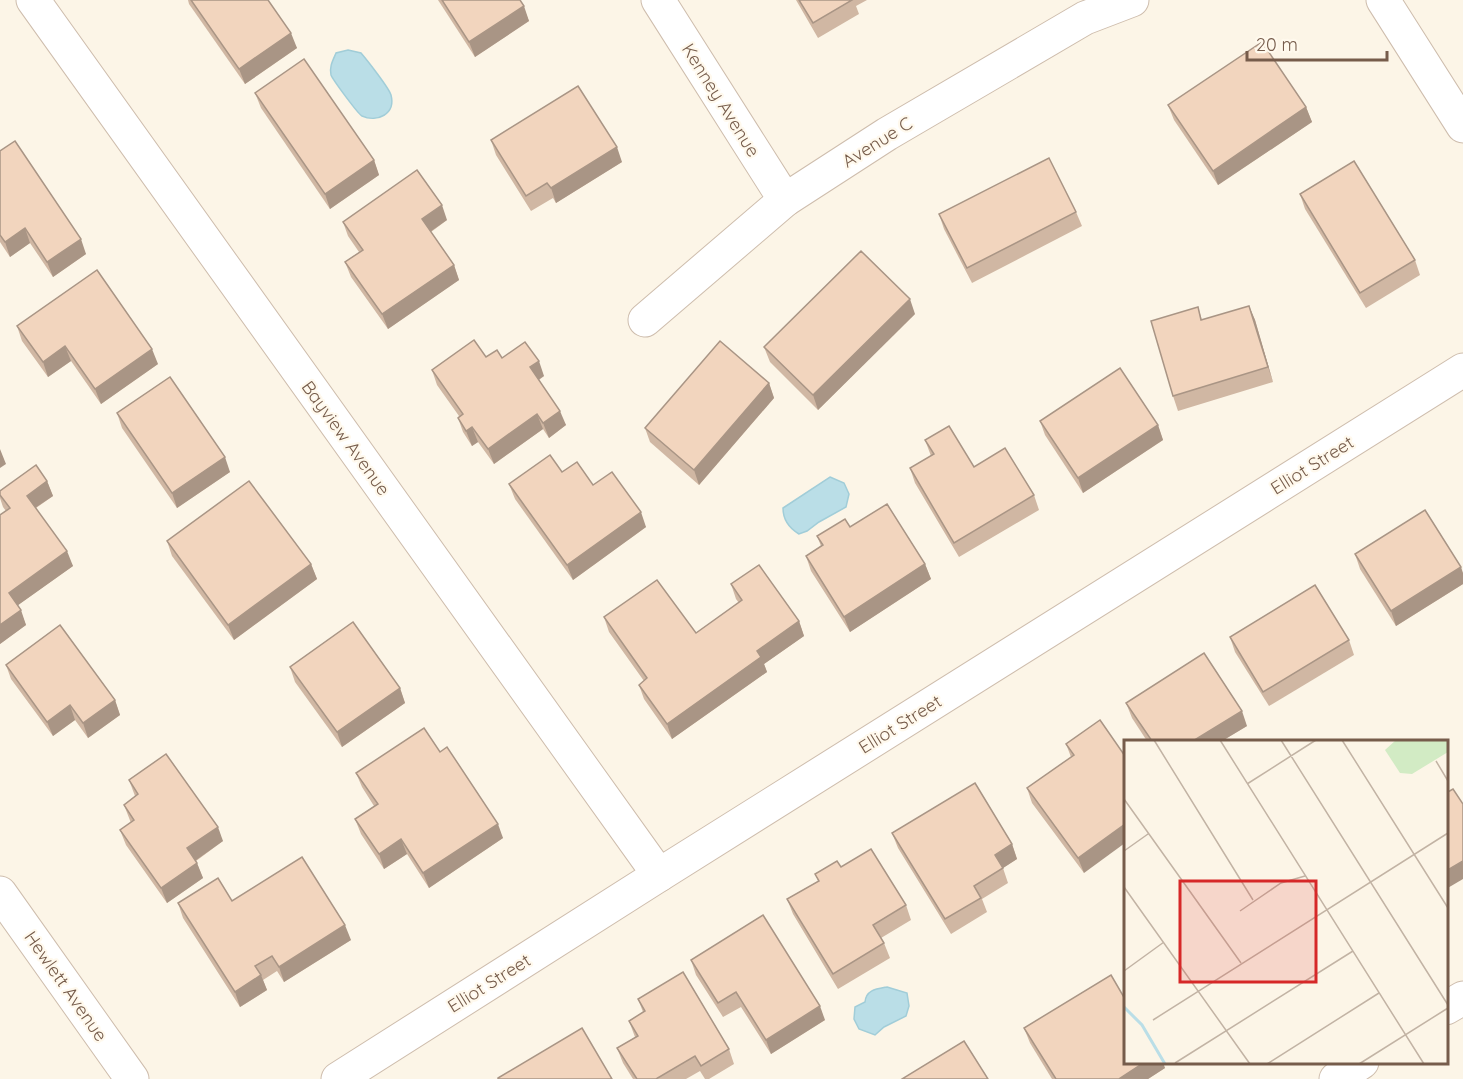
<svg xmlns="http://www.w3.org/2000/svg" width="1463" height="1079" font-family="Quicksand,sans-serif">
	<rect width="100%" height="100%" fill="#fcf5e7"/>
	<!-- water -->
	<g fill="#badee7" stroke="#a1cdd8" stroke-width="1.5">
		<path d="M348,50l13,3c6,7 28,35 30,42 5,19 -14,28 -29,21 -4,-2 -29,-36 -31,-41 -2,-8 2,-15 5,-22z"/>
		<path d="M830,477l14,6 5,11 -3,13 -27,15 -12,9 -8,3c-10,-6 -16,-14 -16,-26z"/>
		<path d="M887,987l20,6 2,13 -3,10 -22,11 -9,8 -16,-6 -5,-10 1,-12 10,-5c1,-12 11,-13 22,-15z"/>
	</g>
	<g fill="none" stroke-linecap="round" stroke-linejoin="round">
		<defs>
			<g id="minor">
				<polyline points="33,0 659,875"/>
				<polyline points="658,0 785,200"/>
				<polyline points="1383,0 1463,126"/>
				<polyline points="645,320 785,200 887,134 1085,18 1132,0"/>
				<polyline points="0,893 132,1079"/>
				<polyline points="1446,1008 1463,998"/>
				<polyline points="338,1079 659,875 1463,370"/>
				<polyline points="1336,1079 1362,1062"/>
			</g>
		</defs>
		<!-- minor casing -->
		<use href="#minor" stroke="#cebdad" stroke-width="35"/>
		<!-- minor -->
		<use href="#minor" stroke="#fff" stroke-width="33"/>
	</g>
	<!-- wall -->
	<g fill="#d0b7a3">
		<polygon points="188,0 268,0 297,48 245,84 189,4"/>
		<polygon points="438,0 520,0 529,21 475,57"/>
		<polygon points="796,0 867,0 856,6 859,14 818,38"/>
		<polygon points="255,93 374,160 379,175 330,209 261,108"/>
		<polygon points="1168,105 1306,107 1312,122 1218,185 1174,120"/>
		<polygon points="491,140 622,162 556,203 553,198 531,211 496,155"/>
		<polygon points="0,151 86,254 53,277 30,243 10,257 0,242"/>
		<polygon points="1300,194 1415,260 1420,275 1366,308 1305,209"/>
		<polygon points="1076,212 1082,226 972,283 944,229 939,214"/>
		<polygon points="447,220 431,232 454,265 459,280 388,329 351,277 345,262 359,252 348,236 343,222"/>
		<polygon points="1249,306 1255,320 1273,382 1178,411 1173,396 1198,307 1202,320"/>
		<polygon points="915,314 818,410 770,362 764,347"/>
		<polygon points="17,326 158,364 101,404 71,361 48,377 22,341"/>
		<polygon points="486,357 502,358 544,376 539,380 566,425 549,438 543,429 494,464 478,442 472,446 463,432 458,418 459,416 437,385 432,370"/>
		<polygon points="769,383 774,398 699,485 650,442 645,428"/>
		<polygon points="117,413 230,472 177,508 122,428"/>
		<polygon points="1040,421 1158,425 1163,440 1083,493 1045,435"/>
		<polygon points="925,440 974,467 1034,495 1039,510 959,557 915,483 910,468 931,456"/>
		<polygon points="562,472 593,485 646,527 573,580 515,499 509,484"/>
		<polygon points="47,481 53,496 36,508 73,566 18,605 26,625 0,644 0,515 6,511 3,507 0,498 0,491"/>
		<polygon points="850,527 925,564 931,579 850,632 811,571 806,556 821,546 817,536"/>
		<polygon points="167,541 311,564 317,579 234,640 172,556"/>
		<polygon points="1355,554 1463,573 1463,584 1396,626 1360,569"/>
		<polygon points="731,584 799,621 804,636 764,664 767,672 672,739 644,699 639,685 644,681 609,632 604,617 696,633 739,603 736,599"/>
		<polygon points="1230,637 1349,640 1354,655 1269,706 1235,652"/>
		<polygon points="6,665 115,700 120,715 88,738 75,720 53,736 11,679"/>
		<polygon points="290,667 400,688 405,703 342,747 295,682"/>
		<polygon points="1126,703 1247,726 1222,741 1147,741 1132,718"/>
		<polygon points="1100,720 1084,873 1032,803 1027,788 1071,757 1066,744"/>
		<polygon points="440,752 503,838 429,888 407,854 384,869 361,834 355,819 374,806 362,787 356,773"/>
		<polygon points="129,780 223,841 196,861 203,878 167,903 126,845 120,830 131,823 124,805 135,796"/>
		<polygon points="892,833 1012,844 1017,859 1003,868 1008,883 982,899 987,912 951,934 898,848"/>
		<polygon points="841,867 906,905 911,920 881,938 884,943 890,958 838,989 793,914 787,899 818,881 815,874"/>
		<polygon points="232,901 351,940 284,982 277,971 263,980 267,990 240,1007 183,918 178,903"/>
		<polygon points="691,960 825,1020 771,1054 741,1007 723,1017 696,975"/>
		<polygon points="638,999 729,1049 734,1064 709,1079 705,1079 700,1071 686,1079 633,1079 623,1063 617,1048 635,1037 629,1021 643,1012"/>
		<polygon points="1024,1028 1165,1068 1148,1079 1052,1079 1030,1043"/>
	</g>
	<!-- shaded-wall -->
	<g fill="#a99585">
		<polygon points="524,6 529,21 475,57 469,42"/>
		<polygon points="291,33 297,48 245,84 239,69"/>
		<polygon points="1306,107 1312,122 1218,185 1213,171"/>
		<polygon points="617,147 622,162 556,203 551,188"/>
		<polygon points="374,160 379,175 330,209 325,194"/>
		<polygon points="442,205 447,220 427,234 422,219"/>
		<polygon points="25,228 30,243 10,257 5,242"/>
		<polygon points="81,239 86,254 53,277 47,262"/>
		<polygon points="454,265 459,280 388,329 382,314"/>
		<polygon points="910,299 915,314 818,410 813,395"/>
		<polygon points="1249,306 1255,320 1273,382 1268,367"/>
		<polygon points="65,346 71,361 48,377 43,362"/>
		<polygon points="152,349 158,364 101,404 95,389"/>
		<polygon points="539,361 544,376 535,382 530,367"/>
		<polygon points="769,383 774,398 699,485 694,470"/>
		<polygon points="560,411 566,425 549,438 543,423"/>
		<polygon points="537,414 543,429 494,464 488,449"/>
		<polygon points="1158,425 1163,440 1083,493 1078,478"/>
		<polygon points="472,427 478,442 472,446 466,431"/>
		<polygon points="0,449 6,464 0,468"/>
		<polygon points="225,457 230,472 177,508 172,493"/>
		<polygon points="47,481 53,496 32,510 27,496"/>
		<polygon points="641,512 646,527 573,580 567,565"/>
		<polygon points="67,551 73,566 14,608 9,593"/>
		<polygon points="311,564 317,579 234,640 228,625"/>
		<polygon points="925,564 931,579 850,632 844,617"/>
		<polygon points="1461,567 1463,573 1463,584 1396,626 1391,611"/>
		<polygon points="21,610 26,625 0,644 0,625"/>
		<polygon points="799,621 804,636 764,664 767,672 672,739 667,724 757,651"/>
		<polygon points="400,688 405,703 342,747 337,732"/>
		<polygon points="115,700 120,715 88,738 83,723"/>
		<polygon points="70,705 75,720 53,736 47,722"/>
		<polygon points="1242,711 1247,726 1222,741 1193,741"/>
		<polygon points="498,824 503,838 429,888 423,873"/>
		<polygon points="1125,824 1125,843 1084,873 1078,858"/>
		<polygon points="218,827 223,841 192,863 187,848"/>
		<polygon points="401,839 407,854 384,869 379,854"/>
		<polygon points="1012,844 1017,859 1000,870 995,855"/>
		<polygon points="1463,861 1463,879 1446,889 1446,871"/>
		<polygon points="197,863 203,878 167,903 161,888"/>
		<polygon points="345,925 351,940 284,982 279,967"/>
		<polygon points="261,975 267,990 240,1007 235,992"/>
		<polygon points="820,1006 825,1020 771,1054 766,1040"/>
		<polygon points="1145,1062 1163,1062 1165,1068 1148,1079 1119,1079"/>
	</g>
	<!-- building -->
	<g fill="#f2d5be" stroke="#a99585" stroke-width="1.5">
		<polygon points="191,0 268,0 291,33 239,69"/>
		<polygon points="442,0 520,0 524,6 469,42"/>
		<polygon points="799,0 852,0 813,23"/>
		<polygon points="1262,42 1306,107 1213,171 1168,105"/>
		<polygon points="304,59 374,160 325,194 255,93"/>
		<polygon points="578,86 617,147 551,188 547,183 526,196 491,140"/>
		<polygon points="15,141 81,239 47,262 25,228 5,242 0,235 0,151"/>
		<polygon points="1049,158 1076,212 967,268 939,214"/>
		<polygon points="1354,161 1415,260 1360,293 1300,194"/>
		<polygon points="417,170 442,205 422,219 454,265 382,314 345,262 363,250 343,222"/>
		<polygon points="861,251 910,299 813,395 764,347"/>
		<polygon points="97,270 152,349 95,389 65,346 43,362 17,326"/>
		<polygon points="1249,306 1268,367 1173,396 1151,321 1198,307 1201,320"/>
		<polygon points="474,340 486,357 497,350 502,358 525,342 539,361 530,367 560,411 543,423 537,414 488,449 472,427 466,431 458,418 463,414 432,370"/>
		<polygon points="720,341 769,383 694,470 645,428"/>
		<polygon points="1120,368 1158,425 1078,478 1040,421"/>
		<polygon points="170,377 225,457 172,493 117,413"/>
		<polygon points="949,426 974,467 1005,448 1034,495 954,543 910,468 934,454 925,440"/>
		<polygon points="550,455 562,472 577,462 593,485 612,472 641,512 567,565 509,484"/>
		<polygon points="36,465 47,481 27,496 67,551 9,593 21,610 0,625 0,515 10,508 0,495 0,491"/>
		<polygon points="249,481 311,564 228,625 167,541"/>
		<polygon points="887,504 925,564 844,617 806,556 823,545 817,536 845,519 850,527"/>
		<polygon points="1425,510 1461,567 1391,611 1355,554"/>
		<polygon points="759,565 799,621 757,651 761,657 667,724 639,685 647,678 604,617 657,580 696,633 742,600 731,584"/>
		<polygon points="1315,585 1349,640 1263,692 1230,637"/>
		<polygon points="353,622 400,688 337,732 290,667"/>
		<polygon points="60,625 115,700 83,723 70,705 47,722 6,665"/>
		<polygon points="1204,653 1242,711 1193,741 1152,741 1126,703"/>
		<polygon points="1100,720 1125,756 1125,824 1078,858 1027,788 1074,755 1066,744"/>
		<polygon points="424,728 440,752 447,747 498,824 423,873 401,839 379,854 355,819 378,804 356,773"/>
		<polygon points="166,754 218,827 187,848 197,863 161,888 120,830 134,820 124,805 138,794 129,780"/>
		<polygon points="975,783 1012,844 995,855 1003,868 974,886 981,898 945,919 892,833"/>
		<polygon points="1453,789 1463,804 1463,861 1446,871 1446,793"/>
		<polygon points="871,849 906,905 873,925 884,943 833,974 787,899 819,881 815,874 837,861 841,867"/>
		<polygon points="302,857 345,925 279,967 272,956 255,966 261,975 235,992 178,903 218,878 232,901"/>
		<polygon points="763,915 820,1006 766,1040 736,992 718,1003 691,960"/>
		<polygon points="683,972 729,1049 701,1066 695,1056 656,1079 637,1079 617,1048 638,1036 629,1021 645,1011 638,999"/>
		<polygon points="1111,975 1125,999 1125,1062 1145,1062 1119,1079 1056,1079 1024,1028"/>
		<polygon points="582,1028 612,1079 498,1079 498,1078"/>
		<polygon points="964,1041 988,1079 902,1079"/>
	</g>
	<g text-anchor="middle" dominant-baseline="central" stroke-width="4.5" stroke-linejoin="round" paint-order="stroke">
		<!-- street labels -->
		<g font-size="18" fill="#765c4b" stroke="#fff9ed">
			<text transform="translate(721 100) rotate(58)">Kenney Avenue</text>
			<text transform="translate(877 142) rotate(-32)">Avenue C</text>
			<text transform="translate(346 438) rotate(54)">Bayview Avenue</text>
			<text transform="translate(1312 465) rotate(-32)">Elliot Street</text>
			<text transform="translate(900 724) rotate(-32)">Elliot Street</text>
			<text transform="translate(489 983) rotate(-32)">Elliot Street</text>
			<text transform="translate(66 986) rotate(55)">Hewlett Avenue</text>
		</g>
	</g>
	<!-- overview -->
	<g transform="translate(1124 740)">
		<rect width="324" height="324" fill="#fcf5e7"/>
		<path d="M272,0h52v12l-36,22 -12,-1 -15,-23z" fill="#d2ebc4"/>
		<path fill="none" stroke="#badee7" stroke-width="3" d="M0,267l18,18 23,39"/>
		<path fill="none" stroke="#c2b3a4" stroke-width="1.5" d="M30,0l99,160M96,0l204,324M157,0l167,265M218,0l106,168M312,21l12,20M123,44l69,-44M0,59l117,164M0,111l24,-17M0,147l126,177M116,171l41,-28 24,-7M0,231l40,-29M29,280l295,-187M51,323l178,-112M143,324l112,-71M235,324l89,-56"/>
		<path fill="#d62828" fill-opacity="0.15" stroke="#d62828" stroke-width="3" d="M56,141h136v101h-136z"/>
		<rect width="324" height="324" fill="none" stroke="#765c4b" stroke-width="3"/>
	</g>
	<!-- scale -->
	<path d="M1247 51v9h140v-9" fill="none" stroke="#765c4b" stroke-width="3"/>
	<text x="1256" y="51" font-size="18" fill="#765c4b" stroke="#fff9ed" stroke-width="4.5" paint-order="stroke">20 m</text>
</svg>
